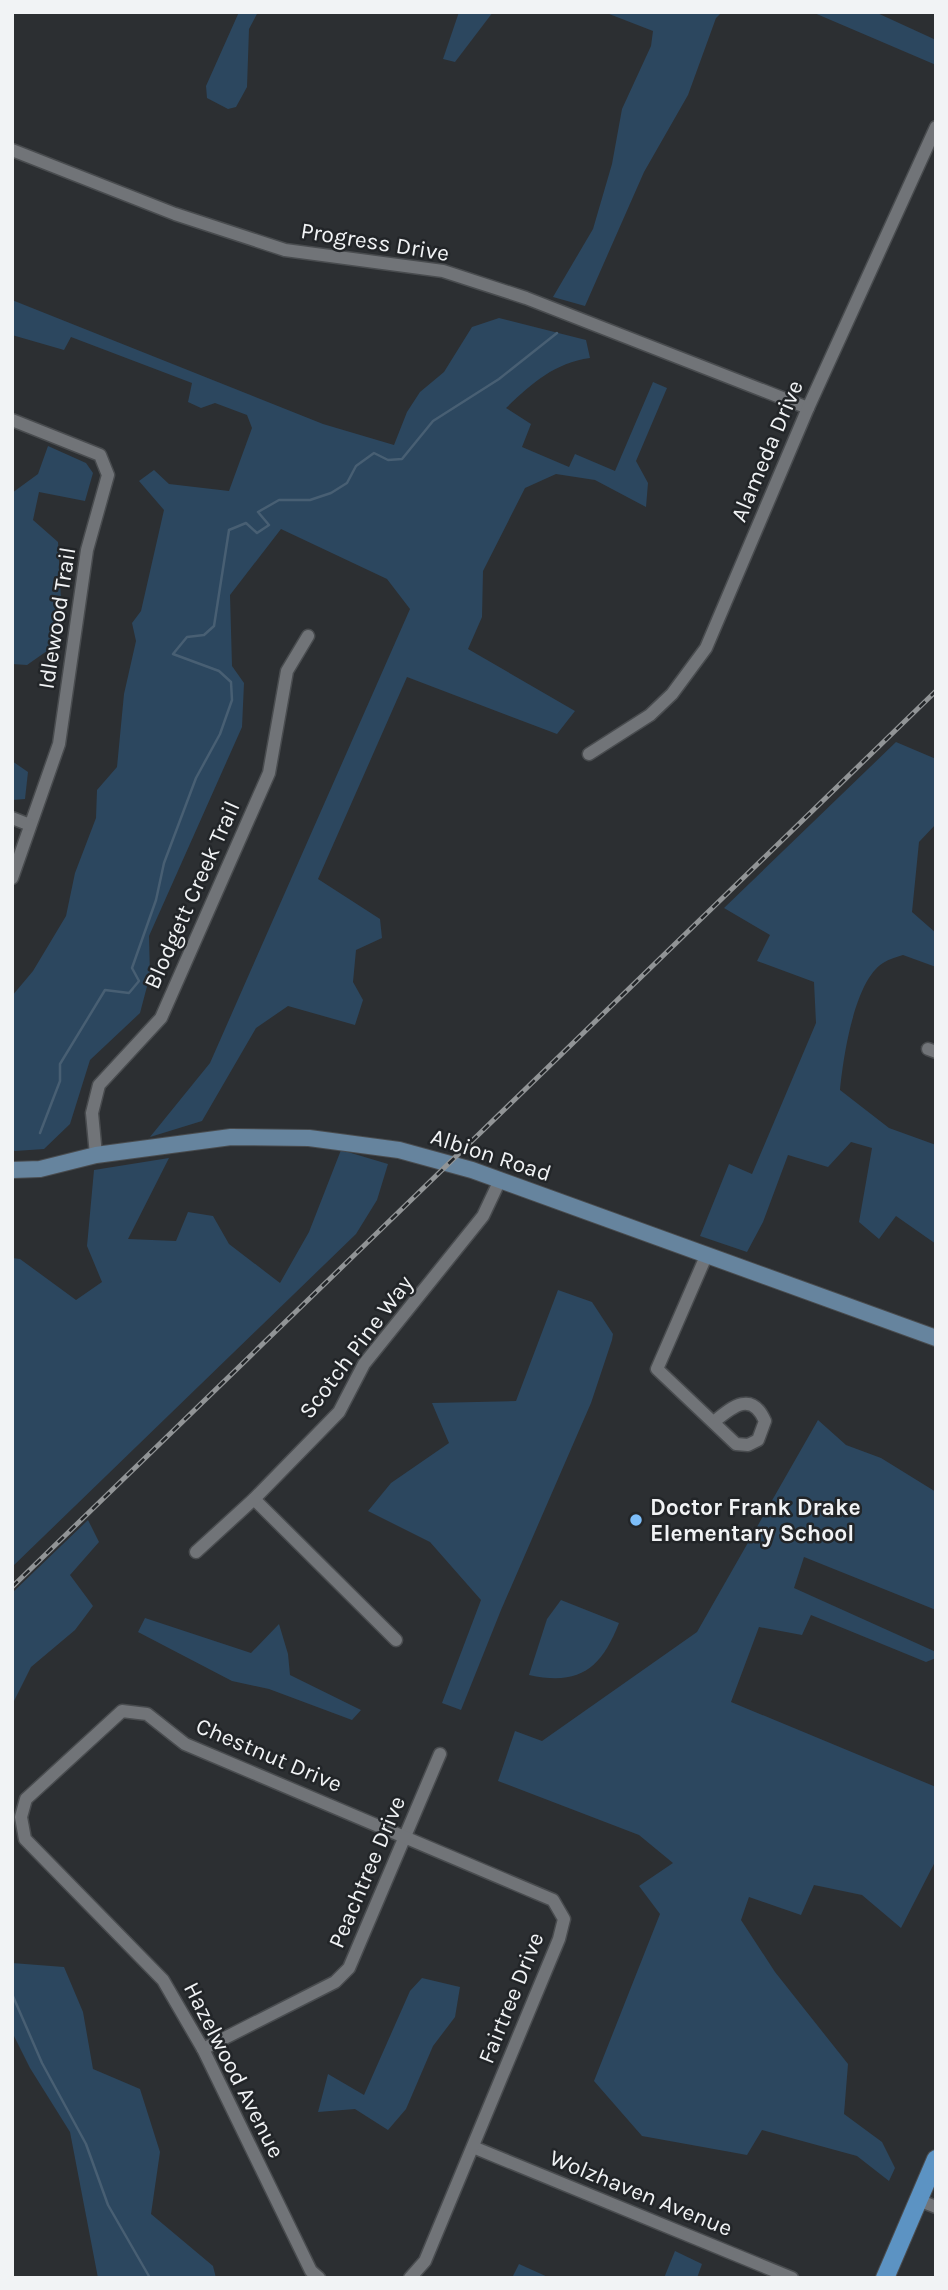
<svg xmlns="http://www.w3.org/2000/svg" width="948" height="2290" font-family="Karla,sans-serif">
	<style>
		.green { fill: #2c475f }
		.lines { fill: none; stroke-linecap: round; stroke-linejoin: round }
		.stream { stroke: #485f73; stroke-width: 2.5 }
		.street-casing { stroke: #494c4f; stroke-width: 15 }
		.secondary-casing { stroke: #494c4f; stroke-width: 18 }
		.primary-casing { stroke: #494c4f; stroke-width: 20 }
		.street { stroke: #717478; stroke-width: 12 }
		.secondary { stroke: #66849e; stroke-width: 16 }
		.primary { stroke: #5c93c3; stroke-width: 18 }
		.rail-casing { stroke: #919496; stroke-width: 5 }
		.rail { stroke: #222528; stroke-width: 2.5; stroke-dasharray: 8; stroke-linecap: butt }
		.poi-dot { fill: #7dbef9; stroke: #222528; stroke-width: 2.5 }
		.labels { text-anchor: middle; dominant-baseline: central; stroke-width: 5; stroke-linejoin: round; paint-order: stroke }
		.street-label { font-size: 23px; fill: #f1f3f5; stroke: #222528 }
		.poi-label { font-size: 23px; font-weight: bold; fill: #f1f3f5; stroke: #222528; text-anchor: start }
	</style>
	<rect width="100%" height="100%" fill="#2c2f32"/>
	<g class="green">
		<path d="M239,12H258L249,29L247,87L236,107L228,109L207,98L206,86Z"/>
		<path d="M459,12H493L455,62L443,59Z"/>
		<path d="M604,12H722L716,18L688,95L644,172L585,306L553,297L593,229L612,164L622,109L651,46L653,31Z"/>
		<path d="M812,12H875L936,40V65Z"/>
		<path d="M12,300L323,424L394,445L407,412L420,392L444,372L472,327L499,318L586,340L590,358C554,363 531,384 506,408L531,424L522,447L569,467L575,454L615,471L653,382L667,388L636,461L648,483L646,507L595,480L556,474L525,488L483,571L482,617L468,649L575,711L557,734L407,677L318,879L380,919L382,938L356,950L353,982L363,1000L355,1025L288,1006L256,1028L202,1121L150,1137L210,1063L410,609L387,579L281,529L230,595L232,666L244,683L242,727L149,936L150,975L140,1013L90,1060L70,1124L44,1149L15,1151L12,1150V996L33,971L66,916L75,873L96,818L97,790L117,767L124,694L136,641L132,623L141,611L164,510L139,481L154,470L169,484L229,491L252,428L247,415L215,403L201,408L188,402L192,383L71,337L64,350L12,335Z"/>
		<path d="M48,446L86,463L93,473L85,501L39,492L33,520L58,542L61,600L54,646L27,665L12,664V493L38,474Z"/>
		<path d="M896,742L936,759V824L919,842L912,912L936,933V967L903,955C897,957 889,959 883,963C854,981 843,1059 840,1090L889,1128L936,1145V1244L896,1216L879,1239L859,1222L872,1148L851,1142L828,1167L788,1155L763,1222L747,1252L700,1236L729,1164L752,1174L816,1023L814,982L757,961L770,935L724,908Z"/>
		<path d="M12,761L28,772L25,799L12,800Z"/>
		<path d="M341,1150L388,1164L377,1200L356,1234L12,1567V1258L20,1259L76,1300L102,1282L87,1246L94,1170L169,1158L128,1239L176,1241L188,1212L213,1216L229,1244L280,1283L309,1232Z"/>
		<path d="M558,1290L592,1302L613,1334L612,1340L591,1403L501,1610L461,1710L442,1703L481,1600L430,1542L368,1511L391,1483L449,1443L432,1403L516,1401Z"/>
		<path d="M818,1420L846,1445L881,1458L936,1492V1610L804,1557L794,1588L936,1652V1658L926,1662L811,1615L802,1635L759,1627L731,1702L936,1787V1860L901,1928L862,1895L814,1885L801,1915L749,1897L741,1920L775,1972L848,2064L844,2114L882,2142L895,2168L889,2181L857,2156L762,2130L747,2155L642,2136L594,2081L660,1914L639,1886L673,1863L639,1835L498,1781L515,1731L542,1741L697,1632Z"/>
		<path d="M88,1520L99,1542L70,1575L93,1606L75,1630L31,1667L12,1705V1593Z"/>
		<path d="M561,1600L619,1623C601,1669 579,1686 529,1675L547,1619Z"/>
		<path d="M145,1618L251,1653L279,1624L288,1654L290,1675L361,1710L352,1720L269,1689L232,1681L138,1632Z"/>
		<path d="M12,1963L64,1967L83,2012L93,2069L140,2089L160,2152L151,2214L213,2266L216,2278H98L70,2132L30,2068L12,2032Z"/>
		<path d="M422,1978L460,1987L455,2017L433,2046L406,2109L388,2130L355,2109L318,2112L328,2074L364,2095L410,1991Z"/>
		<path d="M675,2251L702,2264L697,2278H664Z"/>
		<path d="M519,2264L550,2278H512Z"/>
	</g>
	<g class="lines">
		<g class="stream">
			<path d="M40,1133L60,1081V1064L105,990L129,993L139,981L132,968L156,900L164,863L196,778L220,734L232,700L231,682L219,671L173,654L187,637L204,635L214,626L229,530L246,523L257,533L269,525L258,512L279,500H310L331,493L347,483L356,466L374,453L388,460L402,459L433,421L499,379L557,333"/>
			<path d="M12,1994L42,2063L86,2144L108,2205L150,2278"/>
		</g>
		<defs>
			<g id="street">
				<path d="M12,150L175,214L285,250L443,271L526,298L808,408"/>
				<path d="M12,420L100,455L108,475L87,550L59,744L12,878"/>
				<path d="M589,754L650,715L672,694L706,648L808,408L936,127"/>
				<path d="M12,818L30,825"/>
				<path d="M928,1049L936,1052"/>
				<path d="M96,1155L92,1113L99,1085L161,1018L269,773L287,671L308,636"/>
				<path d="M707,1254L657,1369L736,1444L748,1445L758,1440L765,1421C752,1391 733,1406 715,1421"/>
				<path d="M254,1499L396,1640"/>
				<path d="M196,1552L254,1499L339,1412L364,1364L483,1216L500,1180"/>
				<path d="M203,2049L335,1982L349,1968L440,1754"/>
				<path d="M473,2147L792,2278"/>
				<path d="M918,2200L936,2207"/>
				<path d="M319,2278L311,2271L203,2049L163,1980L25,1839L21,1817L26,1799L122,1711L147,1714L185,1744L553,1900L564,1919L559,1939L425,2261L410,2278"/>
			</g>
			<path id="secondary" d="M12,1170L40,1169L96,1155L231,1137L309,1138L399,1150L472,1170L936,1338"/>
			<path id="primary" d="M885,2278L936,2159"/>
		</defs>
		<use href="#street" class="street-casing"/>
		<use href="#secondary" class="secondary-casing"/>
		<use href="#primary" class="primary-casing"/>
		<use href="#street" class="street"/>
		<use href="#secondary" class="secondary"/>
		<use href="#primary" class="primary"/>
		<defs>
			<path id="rail" d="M12,1587L936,691"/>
		</defs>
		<use href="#rail" class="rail-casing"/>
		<use href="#rail" class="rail"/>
	</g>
	<circle class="poi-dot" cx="636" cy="1520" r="7"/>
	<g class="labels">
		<g class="street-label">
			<text transform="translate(375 242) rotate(9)">Progress Drive</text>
			<text transform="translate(767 451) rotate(-67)">Alameda Drive</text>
			<text transform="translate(57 618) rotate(-81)">Idlewood Trail</text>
			<text transform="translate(192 895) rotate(-66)">Blodgett Creek Trail</text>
			<text transform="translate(491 1155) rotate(18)">Albion Road</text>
			<text transform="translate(356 1347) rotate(-53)">Scotch Pine Way</text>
			<text transform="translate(269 1755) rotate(23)">Chestnut Drive</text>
			<text transform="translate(367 1872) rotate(-67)">Peachtree Drive</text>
			<text transform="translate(511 1998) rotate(-68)">Fairtree Drive</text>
			<text transform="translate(234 2070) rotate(63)">Hazelwood Avenue</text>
			<text transform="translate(641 2193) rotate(22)">Wolzhaven Avenue</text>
		</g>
		<g class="poi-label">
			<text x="650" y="1507">Doctor Frank Drake<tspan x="650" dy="26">Elementary School</tspan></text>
		</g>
	</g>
	<rect width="948" height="2290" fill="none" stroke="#f1f3f5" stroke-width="28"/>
</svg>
